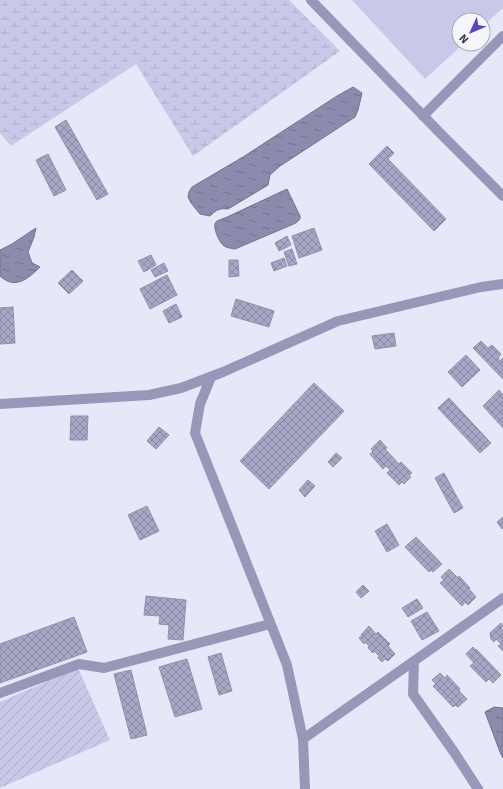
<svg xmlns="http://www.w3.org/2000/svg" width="503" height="789" font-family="Signika,sans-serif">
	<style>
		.grass { fill: #c9c8e8 }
		.wetland { fill: url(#wetland-marsh) }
		.garden { fill: url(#garden-furrows) }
		.water { fill: url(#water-ripples); stroke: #73728e }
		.building { fill: url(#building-cross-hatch); stroke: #918fad }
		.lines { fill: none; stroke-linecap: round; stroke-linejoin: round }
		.minor { stroke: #9997b9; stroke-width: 10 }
	</style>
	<defs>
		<pattern id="wetland-marsh" width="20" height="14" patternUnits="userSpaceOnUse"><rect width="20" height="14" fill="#c9c8e8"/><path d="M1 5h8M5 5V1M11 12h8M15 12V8" fill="none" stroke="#adacc8"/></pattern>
		<pattern id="garden-furrows" width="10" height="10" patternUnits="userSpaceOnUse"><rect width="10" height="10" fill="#c9c8e8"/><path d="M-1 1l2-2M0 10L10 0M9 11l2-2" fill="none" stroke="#adacc8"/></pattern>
		<pattern id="water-ripples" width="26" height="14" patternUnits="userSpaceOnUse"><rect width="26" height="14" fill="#8c8bad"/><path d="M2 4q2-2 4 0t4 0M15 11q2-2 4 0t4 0" fill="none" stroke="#73728e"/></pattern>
		<pattern id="building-cross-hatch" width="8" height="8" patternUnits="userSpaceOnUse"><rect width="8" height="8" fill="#a8a6c5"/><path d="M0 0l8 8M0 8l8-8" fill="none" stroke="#8a88a2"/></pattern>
	</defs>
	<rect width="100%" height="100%" fill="#e7e7fa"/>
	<path class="grass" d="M352,0H503V8L483,26V20H459V44H463L425,79Z"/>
	<path class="wetland" d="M0,0H289L340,51L193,156L136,64L11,146L0,133Z"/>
	<path class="garden" d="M78,668L110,740L0,788V702Z"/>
	<g class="water">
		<path d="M353,87L362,93L358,110L355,117L280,166L270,175L268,185L228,209C219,208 216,210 210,216L200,214L191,203L188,197L189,192L192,187L243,157L337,96Z"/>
		<path d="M287,189L300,216V219L296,223L235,249C230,248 226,248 223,245C219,242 212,226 216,222C218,220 222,219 225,218Z"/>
		<path d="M36,228L34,237L28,252L32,263L40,267C28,279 15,290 0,276V250L12,244Z"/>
		<path d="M494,707L503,708V758L500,752L485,712Z"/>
	</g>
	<g class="building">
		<path d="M66,120L108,194L97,200L55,127Z"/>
		<path d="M387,146L394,153L388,159L446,219L434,231L369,164Z"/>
		<path d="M48,154L66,190L54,196L36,160Z"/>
		<path d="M314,228L322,250L299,258L292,236Z"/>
		<path d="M287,236L291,245L279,251L275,243Z"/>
		<path d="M292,249L297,264L289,266L284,252Z"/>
		<path d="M151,255L156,265L144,272L138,261Z"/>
		<path d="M284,258L287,266L274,271L271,263Z"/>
		<path d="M229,260H238L239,276L229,277Z"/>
		<path d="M164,263L168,271L155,277L151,270Z"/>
		<path d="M72,270L83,281L69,294L58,283Z"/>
		<path d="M167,275L177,295L150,309L140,289Z"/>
		<path d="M236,299L274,311L269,327L231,316Z"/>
		<path d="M176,304L182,317L169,323L163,311Z"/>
		<path d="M13,307L15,343L0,344V308Z"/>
		<path d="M394,333L396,346L375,349L372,336Z"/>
		<path d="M481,341L488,348L492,345L501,354L498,358L500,361L503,358V379L473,348Z"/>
		<path d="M466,355L480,370L462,387L448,372Z"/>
		<path d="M314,383L344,411L269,489L240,461Z"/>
		<path d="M499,390L503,395V428L483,406Z"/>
		<path d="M449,398L491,443L480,453L438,408Z"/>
		<path d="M71,416H88L87,440H70Z"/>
		<path d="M159,427L169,435L156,449L147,441Z"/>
		<path d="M380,440L387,448L385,449L399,464L401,462L412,473L409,475L411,477L404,484L402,482L399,485L387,473L390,470L386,466L383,469L370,454L373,451L371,449Z"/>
		<path d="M336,453L342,458L333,467L328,462Z"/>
		<path d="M444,473L463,508L454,513L435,478Z"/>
		<path d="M308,480L315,486L305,497L299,490Z"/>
		<path d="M147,506L159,531L140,540L128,515Z"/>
		<path d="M503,517V528L502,529L497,522Z"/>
		<path d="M387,524L399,545L387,552L375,531Z"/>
		<path d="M416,537L442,564L433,572L431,570L429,572L405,547Z"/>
		<path d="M449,569L458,578L459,576L470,588L469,589L476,597L468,605L465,602L462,606L440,583L444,580L441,577Z"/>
		<path d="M363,585L369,591L361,598L356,592Z"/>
		<path d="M146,596L186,600L183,640L168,639L169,625L159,624L160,616L144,615Z"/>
		<path d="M417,599L423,608L408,617L402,608Z"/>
		<path d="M427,612L439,631L422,640L411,621Z"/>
		<path d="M74,617L87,652L0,683V644Z"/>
		<path d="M501,623L503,626L501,628L503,631V651L498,646L501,644L496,639L494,642L491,639L490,633Z"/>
		<path d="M369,626L376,634L378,632L390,644L388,646L395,654L388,661L385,659L382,662L378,658L379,656L374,651L373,653L368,648L369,646L365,642L364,644L359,638L362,636L361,635Z"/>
		<path d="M473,647L475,650L476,649L501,675L493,683L489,679L486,682L470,666L474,663L466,654Z"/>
		<path d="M221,653L232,691L219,695L208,657Z"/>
		<path d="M187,659L202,709L175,717L159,667Z"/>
		<path d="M131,670L147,735L131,739L114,674Z"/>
		<path d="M440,673L445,678L447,675L460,689L459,691L467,699L458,707L455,705L453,707L433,686L436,684L432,680Z"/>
	</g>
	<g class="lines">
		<g class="minor">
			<path d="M311,0L440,133L503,196"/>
			<path d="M423,116L503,36"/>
			<path d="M211,377L200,404L195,433L287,665L303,739L305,789"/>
			<path d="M0,404L149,395L181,388L223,372L338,321L481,287L503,284"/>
			<path d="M414,661L503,598"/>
			<path d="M0,693L79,664L104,668L270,624"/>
			<path d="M303,739L414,661L413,694L454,752L478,789"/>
		</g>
	</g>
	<g transform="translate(471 32) rotate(226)"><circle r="19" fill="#f5f5fc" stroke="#a9a9b2"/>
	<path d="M0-3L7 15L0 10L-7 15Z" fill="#5d44bd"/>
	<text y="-6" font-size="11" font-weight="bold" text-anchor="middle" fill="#383744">N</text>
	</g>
</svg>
